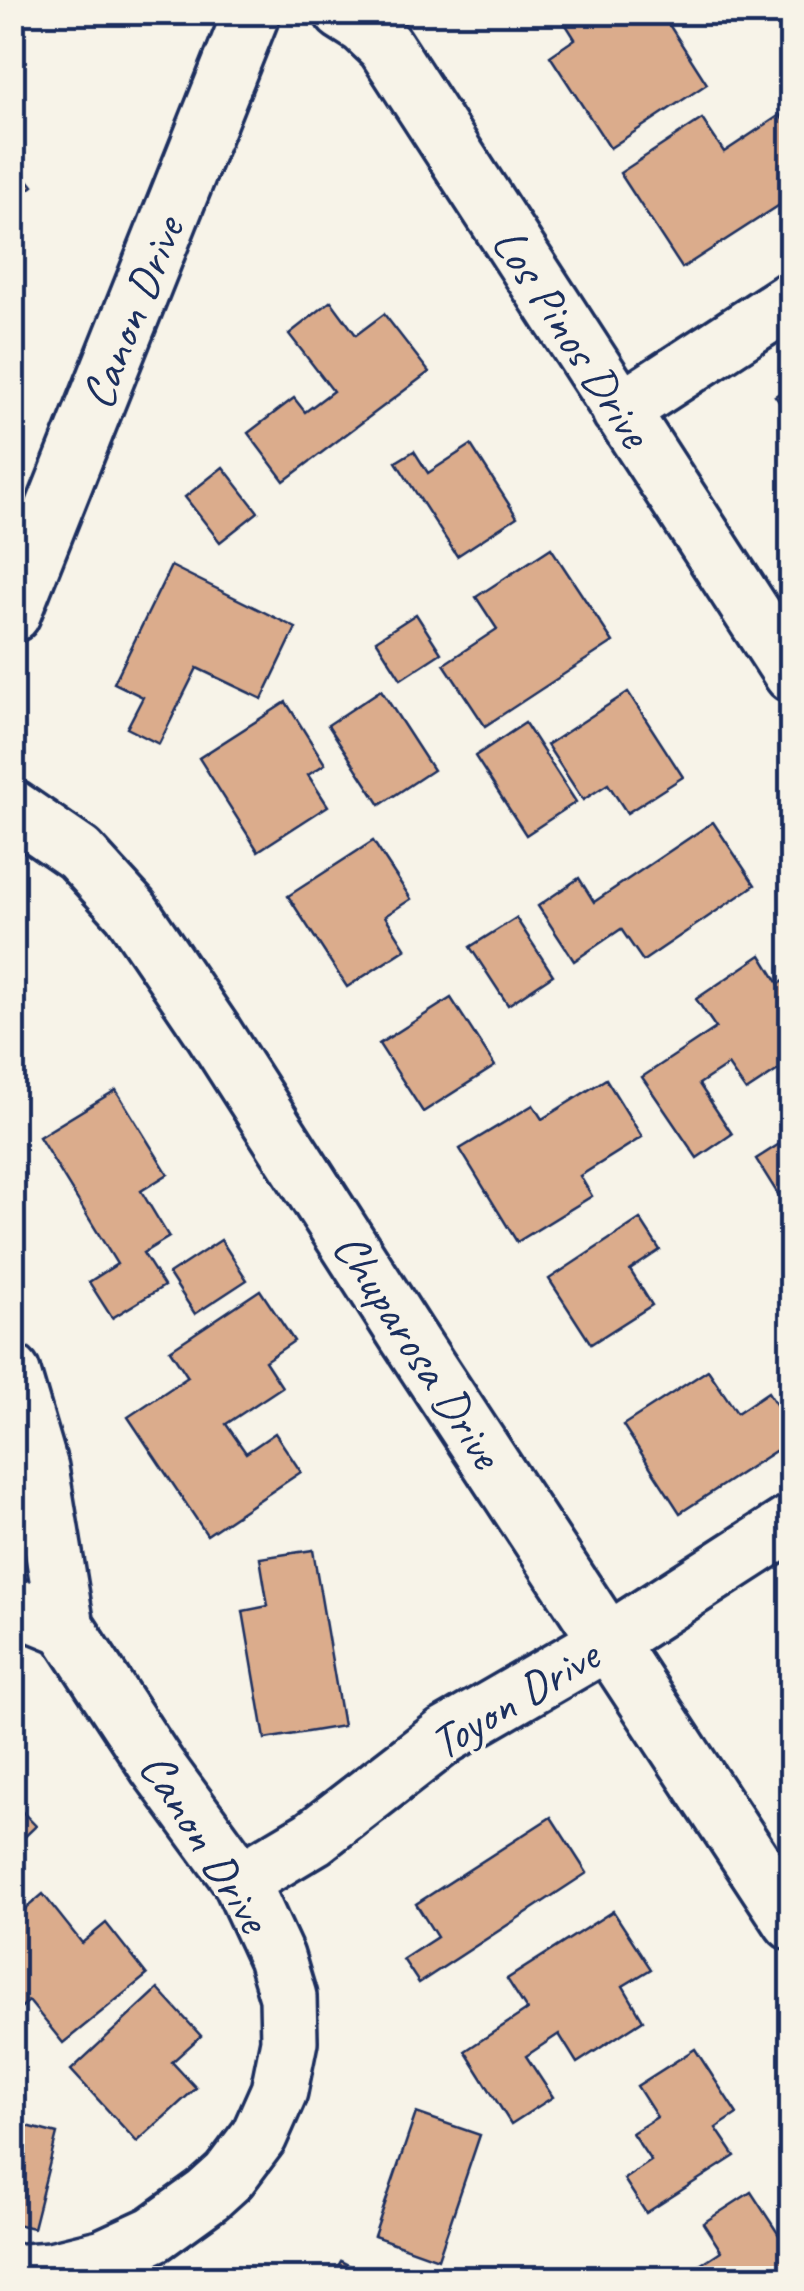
<svg xmlns="http://www.w3.org/2000/svg" width="804" height="2291" font-family="Caveat,sans-serif">
	<style>
		.building { fill: #dbac8c; stroke: #1b2f5e; stroke-width: 2.5 }
		.lines { fill: none; stroke-linecap: round; stroke-linejoin: round }
		.minor-casing { stroke: #1b2f5e; stroke-width: 62 }
		.minor { stroke: #f7f3e8; stroke-width: 55 }
		.labels { text-anchor: middle; dominant-baseline: central; stroke-width: 8; stroke-linejoin: round; paint-order: stroke }
		.street-label { font-size: 48px; fill: #1b2f5e; stroke: #f7f3e8 }
	</style>
	<rect width="100%" height="100%" fill="#f7f3e8"/>
	<filter id="ink" filterUnits="userSpaceOnUse"><feTurbulence type="fractalNoise" baseFrequency=".01" numOctaves="2"/><feDisplacementMap in="SourceGraphic" scale="20" xChannelSelector="R" yChannelSelector="G"/><feConvolveMatrix kernelMatrix="1 2 1 2 8 2 1 2 1" color-interpolation-filters="sRGB"/></filter>
	<g filter="url(#ink)">
		<g class="building">
			<path d="M558,12H661L707,84L610,148L550,56L575,39Z"/>
			<path d="M780,115L792,133V197L682,268L620,173L702,119L724,152Z"/>
			<path d="M12,160L33,186L12,202Z"/>
			<path d="M331,301L356,335L384,314L429,372L284,481L248,433L294,398L305,412L333,391L289,334Z"/>
			<path d="M792,386V420L775,396Z"/>
			<path d="M471,445L517,517L457,556L396,462L414,451L428,473Z"/>
			<path d="M223,467L258,512L220,542L185,497Z"/>
			<path d="M551,548L613,642L485,726L444,664L497,629L476,597Z"/>
			<path d="M171,566L296,628L262,699L197,668L159,744L127,728L143,697L114,683Z"/>
			<path d="M416,614L441,653L401,679L376,640Z"/>
			<path d="M381,690L433,770L380,805L328,725Z"/>
			<path d="M628,692L683,777L627,813L608,784L583,800L547,745Z"/>
			<path d="M286,702L325,764L308,775L328,806L258,851L199,758Z"/>
			<path d="M525,723L576,802L526,835L475,756Z"/>
			<path d="M713,822L755,885L643,961L621,929L574,961L538,906L579,878L594,902Z"/>
			<path d="M373,841L411,899L385,916L406,949L347,987L288,896Z"/>
			<path d="M516,918L553,975L508,1005L470,947Z"/>
			<path d="M761,955L779,984L792,976V1061L746,1091L728,1065L699,1084L732,1134L697,1158L642,1077L716,1028L696,999Z"/>
			<path d="M451,998L495,1066L423,1112L379,1044Z"/>
			<path d="M606,1079L642,1137L580,1176L592,1196L517,1242L460,1149L533,1105L542,1119Z"/>
			<path d="M116,1090L168,1174L141,1191L169,1237L143,1253L164,1286L112,1318L89,1282L117,1264L39,1137Z"/>
			<path d="M792,1136V1208L788,1210L756,1159Z"/>
			<path d="M640,1219L660,1250L630,1270L652,1305L591,1344L549,1279Z"/>
			<path d="M221,1240L247,1280L195,1314L169,1274Z"/>
			<path d="M260,1290L294,1341L265,1361L282,1387L226,1424L246,1453L275,1433L301,1472L207,1535L128,1417L188,1377L170,1350Z"/>
			<path d="M708,1370L737,1413L768,1392L792,1429V1440L680,1513L623,1425Z"/>
			<path d="M313,1550L343,1726L265,1739L243,1611L268,1606L260,1558Z"/>
			<path d="M12,1801L36,1826L12,1849Z"/>
			<path d="M551,1817L587,1873L419,1983L403,1959L437,1937L416,1904Z"/>
			<path d="M43,1894L82,1943L106,1923L147,1975L63,2043L29,2001L12,2015V1920Z"/>
			<path d="M613,1911L651,1969L623,1986L643,2020L577,2063L559,2034L526,2056L553,2097L511,2124L465,2051L527,2010L507,1979Z"/>
			<path d="M158,1989L201,2036L172,2062L196,2088L137,2142L71,2070Z"/>
			<path d="M695,2049L737,2114L716,2128L735,2156L646,2213L624,2179L651,2161L632,2133L657,2117L637,2086Z"/>
			<path d="M416,2113L480,2135L438,2259L374,2236Z"/>
			<path d="M12,2122L57,2134L33,2228L12,2223Z"/>
			<path d="M751,2192L783,2241L792,2236V2278H693L689,2272L721,2251L703,2223Z"/>
			<path d="M341,2261L373,2278H331Z"/>
		</g>
		<g class="lines">
			<defs>
				<g id="minor">
					<path d="M342,12L364,26L385,46L792,674"/>
					<path d="M620,411L792,299"/>
					<path d="M12,614L252,12"/>
					<path d="M12,808L79,854L131,911L213,1032L406,1334L792,1922"/>
					<path d="M12,1373L40,1468L66,1627L157,1766L241,1881L276,1957L288,1997L289,2041L279,2091L259,2136L229,2176L208,2195L154,2234L104,2257L51,2270L12,2273"/>
					<path d="M12,1605L66,1627"/>
					<path d="M241,1881L313,1838L445,1736L609,1641L792,1523"/>
				</g>
			</defs>
			<use href="#minor" class="minor-casing"/>
			<use href="#minor" class="minor"/>
		</g>
	</g>
	<g class="labels">
		<g class="street-label">
			<text transform="translate(132 313) rotate(-68)">Canon Drive</text>
			<text transform="translate(572 337) rotate(57)">Los Pinos Drive</text>
			<text transform="translate(418 1350) rotate(57)">Chuparosa Drive</text>
			<text transform="translate(514 1699) rotate(-31)">Toyon Drive</text>
			<text transform="translate(205 1842) rotate(58)">Canon Drive</text>
		</g>
	</g>
	<rect width="804" height="2291" fill="none" stroke="#f7f3e8" stroke-width="50"/>
	<rect x="25" y="25" width="754" height="2241" fill="none" stroke="#1b2f5e" stroke-width="4" filter="url(#ink)"/>
</svg>
